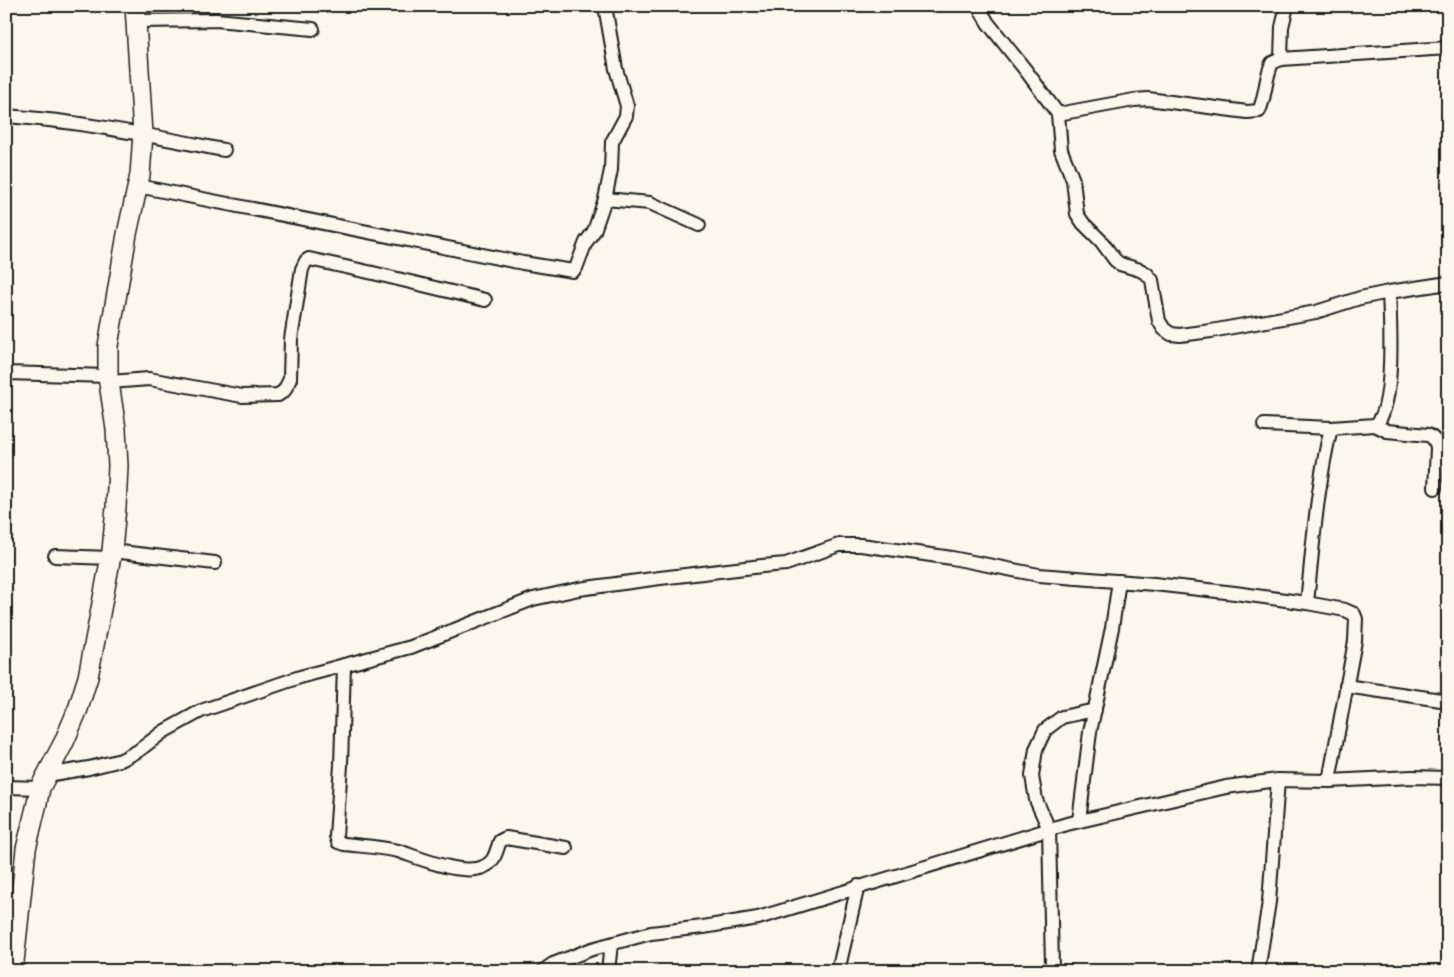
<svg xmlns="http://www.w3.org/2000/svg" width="1454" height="977" font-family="Mynerve,sans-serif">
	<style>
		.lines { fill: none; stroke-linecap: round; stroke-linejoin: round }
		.street-casing { stroke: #1c1c1c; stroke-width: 16 }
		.secondary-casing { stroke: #1c1c1c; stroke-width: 22 }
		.street { stroke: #fbf7ec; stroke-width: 12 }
		.secondary { stroke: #fbf7ec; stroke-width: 19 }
	</style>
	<rect width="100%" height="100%" fill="#fbf7ec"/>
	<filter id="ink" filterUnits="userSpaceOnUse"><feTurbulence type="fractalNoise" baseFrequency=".02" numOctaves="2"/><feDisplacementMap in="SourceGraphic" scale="10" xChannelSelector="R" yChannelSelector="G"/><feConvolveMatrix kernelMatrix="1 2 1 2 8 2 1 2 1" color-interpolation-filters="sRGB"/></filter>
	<g filter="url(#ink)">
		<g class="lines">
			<defs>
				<g id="street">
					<path d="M978,6L988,23L1027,72L1058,114L1061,150L1073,180L1077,214L1083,223L1101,241L1115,260L1120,264L1140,270L1147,274L1152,280L1159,321L1164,329L1171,334L1180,335L1211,331L1316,312L1360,298L1389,292L1448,283"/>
					<path d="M137,21L216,20L313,29"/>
					<path d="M1281,59L1282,27L1287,6"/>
					<path d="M1058,114L1134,100L1148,99L1247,112L1259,111C1266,96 1265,78 1272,63L1281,59L1448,48"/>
					<path d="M6,116C80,121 152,136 224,150"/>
					<path d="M138,186L523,263L573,271L576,268L586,242L594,231L605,199L611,170L612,142L626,116L627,106L616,69L605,6"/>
					<path d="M605,199L650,203L699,225"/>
					<path d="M6,373L108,376"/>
					<path d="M110,382L149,379L242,396L278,395L284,391L290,379L291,339L302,269L306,261L309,259L373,273L485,300"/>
					<path d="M1264,425L1331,428"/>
					<path d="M1375,425L1387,431L1428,435C1434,438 1436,441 1437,448L1435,488"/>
					<path d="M112,551L215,563"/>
					<path d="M55,556L110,558"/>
					<path d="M1307,603C1313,545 1317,485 1331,428L1375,425C1396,409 1390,319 1389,292"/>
					<path d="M344,665L341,765L336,836L338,842L344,844C362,846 381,847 398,851C418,857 477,884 493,859C496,854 498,846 500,841L506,838L566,848"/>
					<path d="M1346,686L1448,701"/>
					<path d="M47,775L89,768L121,760L138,751L163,732L201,711L300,677L411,647L533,599L579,589L660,578L762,566L786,564L839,545H861L952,558L1039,575L1154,584L1235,593L1307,603L1345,610L1354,614L1356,619L1355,641L1329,781"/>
					<path d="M6,787L40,788"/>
					<path d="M1079,821L1090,732L1112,628L1119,581"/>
					<path d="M543,971L553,964L592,949L651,933L703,927L758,918L1067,824L1226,787L1278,780L1329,781L1412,777L1448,778"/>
					<path d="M608,971L611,944"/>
					<path d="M838,971L858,886"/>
					<path d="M1054,971L1052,967L1049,829L1036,800L1032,776L1036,749L1045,730L1062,717L1095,710"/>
					<path d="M1258,971L1269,902L1278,780"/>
				</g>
				<path id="secondary" d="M13,971L26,849L37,803L40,788L64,742L78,709L88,677L112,551L116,507L118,466L116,429L108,376V346L127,234L140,175L143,134L135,6"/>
			</defs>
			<use href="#street" class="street-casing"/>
			<use href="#secondary" class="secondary-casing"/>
			<use href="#street" class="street"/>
			<use href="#secondary" class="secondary"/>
		</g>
	</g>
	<rect width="1454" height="977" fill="none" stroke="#fbf7ec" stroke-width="25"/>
	<rect x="12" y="12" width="1429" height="952" fill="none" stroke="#1c1c1c" stroke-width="2" filter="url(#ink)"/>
</svg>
